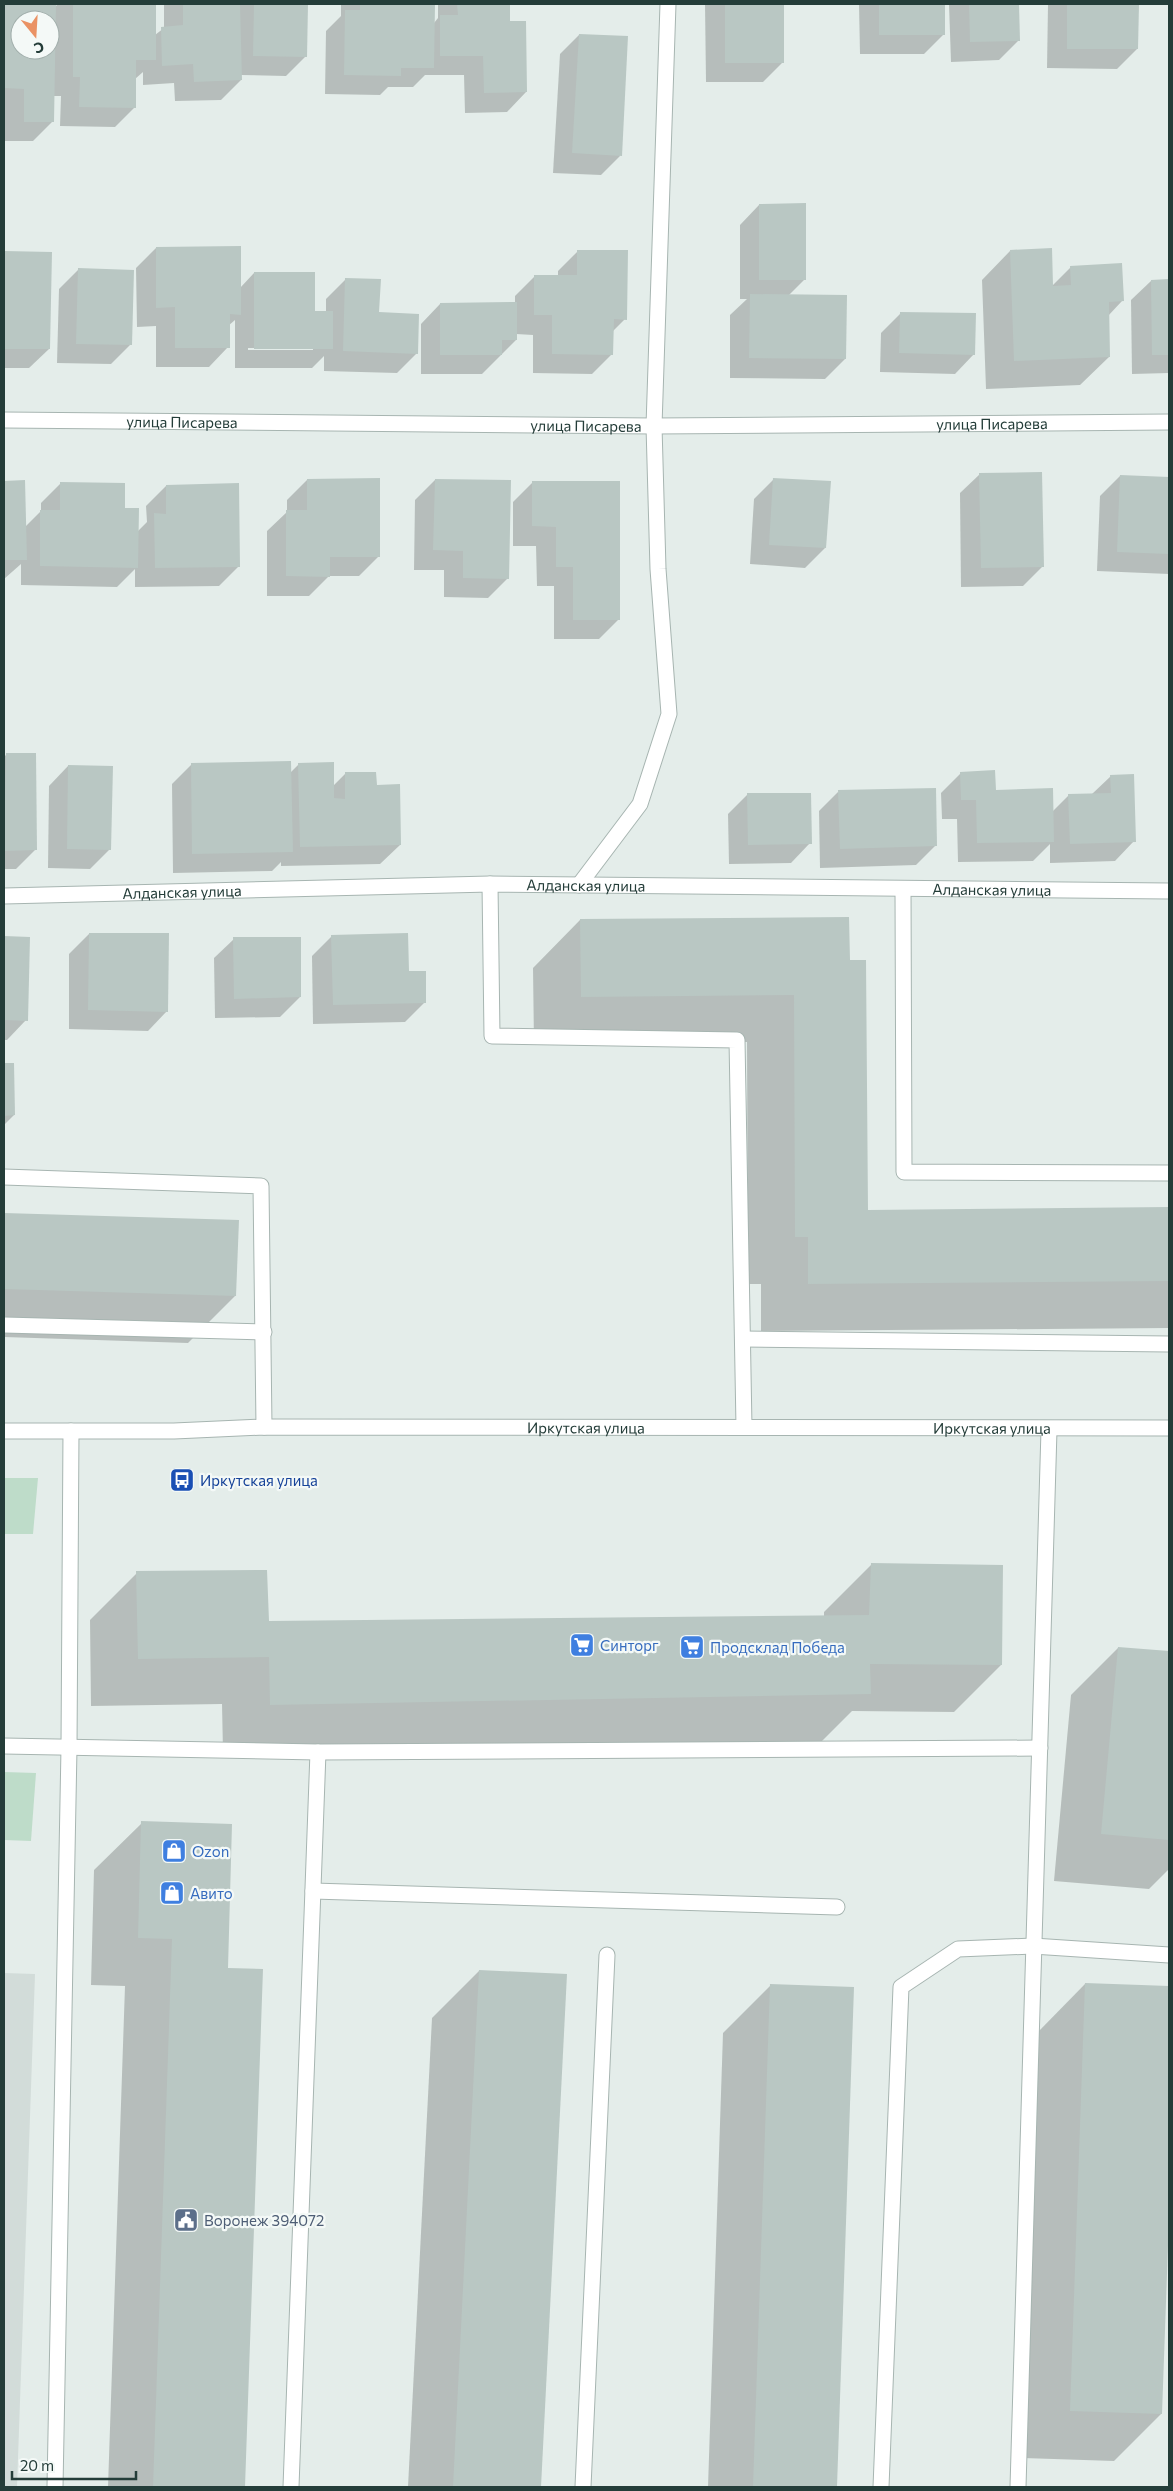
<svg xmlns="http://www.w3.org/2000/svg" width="1173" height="2491" font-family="Commissioner,sans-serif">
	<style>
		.built { fill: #d2dcd9 }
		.green { fill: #bedcc9 }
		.shadow { fill: #0003; fill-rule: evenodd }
		.building { fill: #b9c7c3; fill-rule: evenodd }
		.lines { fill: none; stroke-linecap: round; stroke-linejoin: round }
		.lane-casing { stroke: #a7b5b1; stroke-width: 17 }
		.street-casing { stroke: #a7b5b1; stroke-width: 17 }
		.lane { stroke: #fff; stroke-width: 15 }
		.street { stroke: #fff; stroke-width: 15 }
		.labels { text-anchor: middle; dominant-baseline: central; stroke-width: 4.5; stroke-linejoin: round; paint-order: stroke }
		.street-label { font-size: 15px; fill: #243d39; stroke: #f4f9f7 }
		.transit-label { font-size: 15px; fill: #164399; stroke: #f4f9f7; text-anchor: start }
		.shop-label { font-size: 15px; fill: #366cbe; stroke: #f4f9f7; text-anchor: start }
		.service-label { font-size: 15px; fill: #4e5e75; stroke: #f4f9f7; text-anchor: start }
	</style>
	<rect width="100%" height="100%" fill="#e4edea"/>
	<path class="built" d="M4,1973L35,1974L17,2487H4Z"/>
	<g class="green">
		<path d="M4,1478H38L33,1534H4Z"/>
		<path d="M4,1772L36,1773L31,1841L4,1840Z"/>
	</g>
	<g class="shadow">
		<path d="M4,4H54V8L58,4H155V35L164,28V4H307L306,56L286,76L241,75V80L221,100L175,101L174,83L143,85V72L135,79V107L115,127L60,126L61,96H53V121L33,141H4ZM20,20H50V50H20Z"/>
		<path d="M341,4H416L434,23L438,18V4H509V22L526,92L507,112L465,113L464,75H425L413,87H388L380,95L325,94L326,31L341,16Z"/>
		<path d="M705,4H782L783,62L763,82H706Z"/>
		<path d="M859,4H943L944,34L924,54H860Z"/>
		<path d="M949,4H1018L1019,40L999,60L951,62Z"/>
		<path d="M1048,4H1137V49L1117,69L1047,68Z"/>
		<path d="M579,35L620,156L601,175L553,173L560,54Z"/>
		<path d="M759,205L805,279L788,296L845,359L825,379L730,378V315L747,299H740V225Z"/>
		<path d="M156,248L240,288L254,273L314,312H326V299L346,279L417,353L397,373L324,371V356L312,368H235V320L228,326V347L209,367H156V326L137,327L136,268ZM248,348H313V350H248Z"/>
		<path d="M578,251L625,319L612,332V354L592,374L533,373V335L516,334V340L482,374H421V324L440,304H515V296L535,276H558V271Z"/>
		<path d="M1010,251L1052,286L1071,267L1122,301L1108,316L1109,357L1080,385L986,389L982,280Z"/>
		<path d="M4,252L51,253L49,349L29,368H4Z"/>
		<path d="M79,269L130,345L111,364L57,363L59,289Z"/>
		<path d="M1151,281H1169V373L1132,374L1131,300Z"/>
		<path d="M900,314L974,354L955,374L880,372L881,333Z"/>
		<path d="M980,474L1042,567L1023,586L961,587L960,493Z"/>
		<path d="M1120,476L1169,478V574L1097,571L1100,496Z"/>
		<path d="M774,479L825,548L805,568L750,564L754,499Z"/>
		<path d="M307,480L379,556L359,576H329L309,596H267V531L287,512V500Z"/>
		<path d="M435,480L508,578L488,598L444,597V570H414L415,500Z"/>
		<path d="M24,481L25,527L41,511V503L61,483L124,509L138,531L147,522L146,506L166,486L239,566L219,586L135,587V569L117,587L21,585V564L4,579V482Z"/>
		<path d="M533,482L619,619L599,639H554V586H537L536,546H513V502Z"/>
		<path d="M6,755L36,849L16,869H4V757Z"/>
		<path d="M192,764L290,773L299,764L333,786L345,774L376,786L400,845L380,864L281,866V862L272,871L173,873L172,784Z"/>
		<path d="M68,766L110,849L90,869L48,868L49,786Z"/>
		<path d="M961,773L995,791L1052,812L1069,795L1092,794L1111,776L1134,841L1115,861L1050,863V844L1033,861L958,862L957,819H942L941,793Z"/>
		<path d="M838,792L936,845L916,865L820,868L819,811Z"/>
		<path d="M748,794L810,843L791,863L729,864L728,814Z"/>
		<path d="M580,920L848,961L867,1211L1169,1209V1328L761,1331V1284H748L747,1042L534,1044L533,968Z"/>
		<path d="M89,934L167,1011L148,1031L69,1029V954Z"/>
		<path d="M332,936L408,972L425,1002L405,1022L313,1024L312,956Z"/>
		<path d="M4,938H29L26,1020L7,1040H4Z"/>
		<path d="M234,939L300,997L280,1017L215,1018L214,958Z"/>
		<path d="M4,1064H12L14,1115L4,1125Z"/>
		<path d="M4,1214L238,1221L235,1296L188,1343L4,1337Z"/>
		<path d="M872,1564L1001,1665L954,1712L852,1711L822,1741L223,1752L222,1704L91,1706L90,1620L137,1573L268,1623L824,1617V1612Z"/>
		<path d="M1118,1648L1169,1652V1869L1149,1889L1054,1881L1071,1695Z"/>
		<path d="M142,1823L226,1969L261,1971L244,2487H108L125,1986L91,1985L94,1870Z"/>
		<path d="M479,1971L565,1975L539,2487H408L432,2018Z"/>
		<path d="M1085,1984L1169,1987V2181L1161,2414L1114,2461L1023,2458L1038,2032Z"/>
		<path d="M771,1985L853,1988L836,2487H708L723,2033Z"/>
	</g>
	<g class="building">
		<path d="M4,4H56L54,122H24V89L4,88ZM20,20H50V50H20Z"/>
		<path d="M73,4H156V60H136V108L79,107L80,77H73Z"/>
		<path d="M183,4H240L242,80L194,82L193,64L162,66L161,27L183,25Z"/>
		<path d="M254,4H308L307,57L253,56Z"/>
		<path d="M360,4H435L434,68H401V76L344,75L345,10H360Z"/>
		<path d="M457,4H510V21H526L527,92L484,93L483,56H440V15H458Z"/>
		<rect x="725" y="4" width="59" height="59"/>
		<rect x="879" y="4" width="66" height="31"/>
		<path d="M969,4H1019L1020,41L970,42Z"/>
		<path d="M1067,4H1139L1138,49H1067Z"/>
		<path d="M579,34L628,36L622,156L572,153Z"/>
		<path d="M806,203V280H759V204Z"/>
		<path d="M241,246V315L230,314V348H175V307L156,308V247Z"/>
		<path d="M1052,248L1053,286L1071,285L1070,266L1122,263L1124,301L1109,302L1110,357L1014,361L1010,250Z"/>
		<path d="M577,250H628L627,320L614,319L613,355L552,354V315H534V275H577Z"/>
		<path d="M4,251L52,252L50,349H4Z"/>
		<path d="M78,268L134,270L132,345L76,344Z"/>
		<path d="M254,272H315V311H333V349H254Z"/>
		<path d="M345,278L381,279L379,312L419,314L418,354L343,351Z"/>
		<path d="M1169,279V355H1152L1151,280Z"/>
		<path d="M750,294L847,295L846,359L749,358Z"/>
		<path d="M517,302V340H502V355H440V303Z"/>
		<path d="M900,312L976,313L975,355L899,353Z"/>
		<path d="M1042,472L1044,567L981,568L979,473Z"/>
		<path d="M1120,475L1169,477V554L1117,552Z"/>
		<path d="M380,478V557H330V577L286,576V510H307V479Z"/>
		<path d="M773,478L831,481L826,548L769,545Z"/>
		<path d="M435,479L511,480L509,579L463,578V551L433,550Z"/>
		<path d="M25,480L27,560H4V481Z"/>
		<path d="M532,481H620V620H573V567H556V527L532,526Z"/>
		<path d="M60,482L125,483V508H139L138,568L40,566V510H60Z"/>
		<path d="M239,483L240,567L155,568L154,513L166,514V485Z"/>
		<path d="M6,753H36L37,850L4,851Z"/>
		<path d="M291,761L293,852L192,854L191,763Z"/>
		<path d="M334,762V798L345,799V772H376L377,785L400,784L401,845L300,847L298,763Z"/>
		<path d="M68,765L113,766L111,850L67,849Z"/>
		<path d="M995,770L996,790L1053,788L1054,842L977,843L976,800H961L960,772Z"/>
		<path d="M1134,774L1136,842L1070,844L1068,794L1111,793L1110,775Z"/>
		<path d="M936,788L937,846L840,849L838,790Z"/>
		<path d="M747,793H811L812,844L748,845Z"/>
		<path d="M849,917L850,960H866L868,1210L1169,1207V1281L808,1284V1237H795L794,995L581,997L580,919Z"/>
		<path d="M89,933H169L168,1012L88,1010Z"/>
		<path d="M408,933L409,971H426V1003L333,1005L331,935Z"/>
		<path d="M4,936L30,937L28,1021L4,1020Z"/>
		<path d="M233,937H301V997L234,999Z"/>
		<path d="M4,1063H14L15,1115L4,1116Z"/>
		<path d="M4,1213L239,1220L236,1296L4,1289Z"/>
		<path d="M871,1563L1003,1565L1002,1665L870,1664L871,1694L270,1705L269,1657L138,1659L136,1571L267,1570L269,1621L869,1615Z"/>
		<path d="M1118,1647L1169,1651V1840L1101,1834Z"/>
		<path d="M141,1821L232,1824L228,1968L263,1969L245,2487H153L172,1939L138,1938Z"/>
		<path d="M479,1970L567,1974L541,2487H453Z"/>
		<path d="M1085,1983L1169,1986V2218L1162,2414L1070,2411Z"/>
		<path d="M770,1984L854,1987L837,2487H753Z"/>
	</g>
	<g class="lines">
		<defs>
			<g id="lane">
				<path d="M490,884L492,1036L737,1040L744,1427"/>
				<path d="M903,889L904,1172L1169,1173"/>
				<path d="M4,1177L261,1186L264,1427"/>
				<path d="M4,1325L264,1332"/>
				<path d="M743,1339L1169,1344"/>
				<path d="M4,1746L318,1752L1040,1748"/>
				<path d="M313,1891L837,1907"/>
				<path d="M55,2487L69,1748L71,1431"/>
				<path d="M291,2487L318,1752"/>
				<path d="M583,2487L607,1955"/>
				<path d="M881,2487L901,1987L958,1949L1033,1946L1169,1955"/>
				<path d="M1018,2487L1049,1430"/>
			</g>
			<g id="street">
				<path id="s1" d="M4,420L654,426L1169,422"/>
				<path d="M579,885L640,804L669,714L658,569L654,426L668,4"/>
				<path id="s2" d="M4,896L490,884L1169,891"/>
				<path id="s3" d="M4,1431H174L264,1427L1169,1428"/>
			</g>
		</defs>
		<use href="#lane" class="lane-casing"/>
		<use href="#street" class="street-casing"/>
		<use href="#lane" class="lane"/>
		<use href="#street" class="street"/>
	</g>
	<defs>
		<symbol id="bus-square" viewBox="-11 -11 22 22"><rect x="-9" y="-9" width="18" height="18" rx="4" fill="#1a4fb4" stroke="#f4f9f7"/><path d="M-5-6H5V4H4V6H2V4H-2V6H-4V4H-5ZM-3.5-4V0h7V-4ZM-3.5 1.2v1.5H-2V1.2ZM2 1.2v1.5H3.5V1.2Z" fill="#fff"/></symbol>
		<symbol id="supermarket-square" viewBox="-11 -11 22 22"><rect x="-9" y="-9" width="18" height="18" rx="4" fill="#3f7fe0" stroke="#f4f9f7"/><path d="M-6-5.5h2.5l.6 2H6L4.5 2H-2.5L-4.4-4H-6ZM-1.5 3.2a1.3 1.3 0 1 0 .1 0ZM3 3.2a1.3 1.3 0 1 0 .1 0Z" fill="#fff"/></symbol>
		<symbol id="shop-square" viewBox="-11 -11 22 22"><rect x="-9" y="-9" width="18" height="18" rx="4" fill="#3f7fe0" stroke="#f4f9f7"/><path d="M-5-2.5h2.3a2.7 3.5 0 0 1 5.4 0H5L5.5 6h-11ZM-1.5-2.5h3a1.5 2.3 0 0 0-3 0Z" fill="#fff"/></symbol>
		<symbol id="civic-square" viewBox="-11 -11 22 22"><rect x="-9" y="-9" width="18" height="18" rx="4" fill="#5c6f8a" stroke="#f4f9f7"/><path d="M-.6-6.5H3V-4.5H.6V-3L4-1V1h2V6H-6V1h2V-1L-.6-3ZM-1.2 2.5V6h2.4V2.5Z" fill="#fff"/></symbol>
	</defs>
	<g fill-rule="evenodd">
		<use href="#bus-square" x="168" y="1466" width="28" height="28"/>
		<use href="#supermarket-square" x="568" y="1631" width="28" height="28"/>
		<use href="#supermarket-square" x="678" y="1633" width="28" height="28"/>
		<use href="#shop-square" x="160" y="1837" width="28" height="28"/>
		<use href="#shop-square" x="158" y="1879" width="28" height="28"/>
		<use href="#civic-square" x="172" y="2206" width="28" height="28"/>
	</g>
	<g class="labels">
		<g class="street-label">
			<text stroke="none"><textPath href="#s1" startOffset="178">улица Писарева</textPath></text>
			<text stroke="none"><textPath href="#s1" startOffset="988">улица Писарева</textPath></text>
			<text stroke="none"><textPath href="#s1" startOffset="582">улица Писарева</textPath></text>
			<text stroke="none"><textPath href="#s2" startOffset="582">Алданская улица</textPath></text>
			<text stroke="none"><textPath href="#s2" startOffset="988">Алданская улица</textPath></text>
			<text stroke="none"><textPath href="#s2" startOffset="178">Алданская улица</textPath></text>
			<text stroke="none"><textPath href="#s3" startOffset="582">Иркутская улица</textPath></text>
			<text stroke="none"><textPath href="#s3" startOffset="988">Иркутская улица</textPath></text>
		</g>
		<g class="transit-label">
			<text x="200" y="1480">Иркутская улица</text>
		</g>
		<g class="shop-label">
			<text x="600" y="1645">Синторг</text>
			<text x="710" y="1647">Продсклад Победа</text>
			<text x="192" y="1851">Ozon</text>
			<text x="190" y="1893">Авито</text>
		</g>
		<g class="service-label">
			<text x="204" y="2220">Воронеж 394072</text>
		</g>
	</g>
	<rect width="1173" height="2491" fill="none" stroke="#243d39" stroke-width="10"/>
	<g transform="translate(35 35) rotate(162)"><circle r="24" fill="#f4f9f7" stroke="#a1aeab"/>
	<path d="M0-4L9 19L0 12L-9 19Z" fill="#ea9264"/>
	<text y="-8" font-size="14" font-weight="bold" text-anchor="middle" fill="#243d39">С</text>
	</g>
	<path d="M12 2471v8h124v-8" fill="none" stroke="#243d39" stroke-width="2.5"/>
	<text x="20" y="2471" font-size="15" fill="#243d39" stroke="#f4f9f7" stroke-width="4" paint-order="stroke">20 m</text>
</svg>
